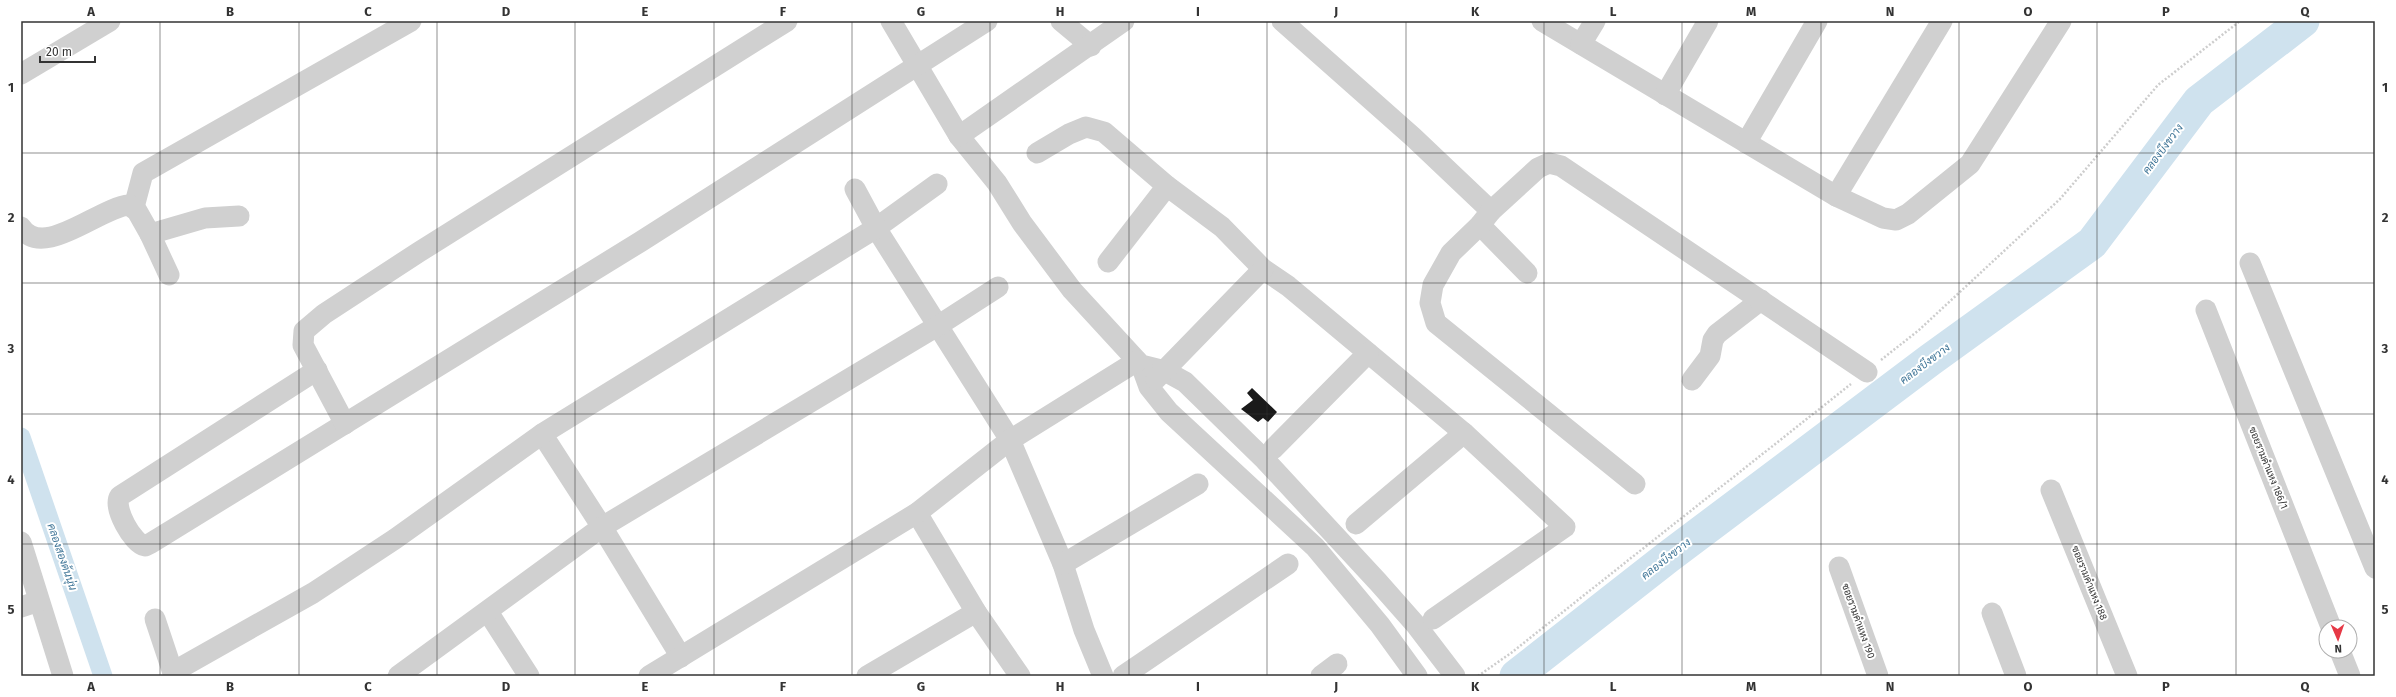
<svg xmlns="http://www.w3.org/2000/svg" width="2396" height="697" font-family="'Fira Sans',Sarabun,sans-serif">
	<style>
		.lines { fill: none; stroke-linecap: round; stroke-linejoin: round }
		.canal { stroke: #cfe2ee; stroke-width: 19 }
		.river { stroke: #cfe2ee; stroke-width: 33 }
		.building { fill: #1a1a1a }
		.path { stroke: #cdcdcd; stroke-width: 2.5; stroke-dasharray: 2 2; stroke-linecap: butt }
		.minor { stroke: #d0d0d0; stroke-width: 21 }
		.grid { fill: none; stroke: #333; stroke-width: 1; stroke-opacity: 0.55 }
		.labels { text-anchor: middle; dominant-baseline: central; stroke-width: 4; stroke-linejoin: round; paint-order: stroke }
		.street-label { font-size: 10px; fill: #333; stroke: #fff }
		.water-label { font-size: 11px; font-style: italic; fill: #3f7597; stroke: #fff }
		.neatline { fill: none; stroke: #333; stroke-width: 1.5 }
		.grid-label { font-size: 13px; text-anchor: middle; font-weight: bold; fill: #333 }
	</style>
	<rect width="100%" height="100%" fill="#fff"/>
	<g class="lines">
		<path class="canal" d="M21,437L103,676"/>
		<path class="river" d="M1516,676L1668,557L1930,360L2092,243L2199,101L2303,21"/>
	</g>
	<path class="building" d="M1252,388L1277,412L1268,422L1263,418L1258,422L1241,409L1253,400L1247,393Z"/>
	<g class="lines">
		<g class="path">
			<path d="M1881,360L1919,330L2060,199L2158,85L2240,21"/>
			<path d="M1478,676L1511,653L1851,384"/>
		</g>
		<g class="minor">
			<path d="M891,21L959,136L997,183L1022,223L1072,290L1141,365L1165,371L1185,382L1265,460L1378,582L1416,625L1455,676"/>
			<path d="M1061,21L1091,46"/>
			<path d="M1282,21L1413,137L1491,211"/>
			<path d="M1542,21L1836,196L1883,218L1896,220L1908,214L1970,164L2061,21"/>
			<path d="M1581,44L1595,21"/>
			<path d="M21,74L110,21"/>
			<path d="M1665,95L1708,21"/>
			<path d="M959,136L1124,21"/>
			<path d="M1746,143L1817,21"/>
			<path d="M1037,153L1069,134L1086,127L1104,132L1167,186L1222,227L1263,269L1288,286L1464,433L1565,527L1433,619"/>
			<path d="M937,184L876,228L1010,440L1063,564L1084,630L1103,676"/>
			<path d="M1836,196L1942,21"/>
			<path d="M134,207L143,173L411,21"/>
			<path d="M1480,225L1527,273"/>
			<path d="M21,227C42,261 100,207 129,205L137,211L150,234L205,218L239,216"/>
			<path d="M150,234L169,275"/>
			<path d="M1108,262L1167,186"/>
			<path d="M2250,263L2375,568"/>
			<path d="M2206,310L2331,627"/>
			<path d="M1141,365L1149,387L1169,412L1315,547L1380,625L1417,676"/>
			<path d="M317,370L120,496C112,507 133,544 145,546L151,543L640,242L987,21"/>
			<path d="M1156,379L1263,269"/>
			<path d="M1692,380L1710,356L1713,340L1717,334L1761,300"/>
			<path d="M345,424L303,345L304,331L324,314L419,252L787,21"/>
			<path d="M542,434L602,527L681,657"/>
			<path d="M1273,449L1368,353"/>
			<path d="M1635,484L1436,323L1430,303L1433,285L1451,253L1480,225L1491,211L1538,168L1549,163L1561,166L1867,372"/>
			<path d="M2051,490L2127,676"/>
			<path d="M917,513L976,612L1020,676"/>
			<path d="M1356,524L1464,433"/>
			<path d="M21,542L63,676"/>
			<path d="M1063,564L1198,484"/>
			<path d="M1839,567L1878,676"/>
			<path d="M21,607L39,601"/>
			<path d="M488,612L529,676"/>
			<path d="M1992,613L2016,676"/>
			<path d="M155,619L174,676"/>
			<path d="M2340,651L2350,676"/>
			<path d="M173,672L313,593L395,539L542,434L876,228L855,189"/>
			<path d="M398,676L602,527L939,325L998,287"/>
			<path d="M649,676L917,513L1010,440L1137,361"/>
			<path d="M867,676L976,612"/>
			<path d="M1123,676L1288,564"/>
			<path d="M1321,676L1337,664"/>
		</g>
	</g>
	<path class="grid" d="M160,21V676M299,21V676M437,21V676M575,21V676M714,21V676M852,21V676M990,21V676M1129,21V676M1267,21V676M1406,21V676M1544,21V676M1682,21V676M1821,21V676M1959,21V676M2097,21V676M2236,21V676M21,153H2375M21,283H2375M21,414H2375M21,544H2375"/>
	<g class="labels">
		<g class="street-label">
			<text transform="translate(2268 468) rotate(68)">ซอยรามคำแหง 186/1</text>
			<text transform="translate(2089 583) rotate(68)">ซอยรามคำแหง 188</text>
			<text transform="translate(1858 621) rotate(70)">ซอยรามคำแหง 190</text>
		</g>
		<g class="water-label">
			<text transform="translate(2163 149) rotate(-53)">คลองบึงขวาง</text>
			<text transform="translate(1925 364) rotate(-37)">คลองบึงขวาง</text>
			<text transform="translate(62 557) rotate(71)">คลองสองต้นนุ่น</text>
			<text transform="translate(1666 559) rotate(-38)">คลองบึงขวาง</text>
		</g>
	</g>
	<rect width="2396" height="697" fill="none" stroke="#ffffff" stroke-width="44"/>
	<g transform="translate(2338 639) rotate(178)"><circle r="19" fill="#ffffff" stroke="#adadad"/>
	<path d="M0-3L7 15L0 10L-7 15Z" fill="#e63946"/>
	<text y="-6" font-size="11" font-weight="bold" text-anchor="middle" fill="#333333">N</text>
	</g>
	<path d="M40 56v6h55v-6" fill="none" stroke="#333333" stroke-width="2"/>
	<text x="46" y="56" font-size="12" fill="#333333" stroke="#ffffff" stroke-width="3" paint-order="stroke">20 m</text>
	<rect x="22" y="22" width="2352" height="653" class="neatline"/>
	<g class="grid-label">
		<text x="91" y="16">A</text>
		<text x="230" y="16">B</text>
		<text x="368" y="16">C</text>
		<text x="506" y="16">D</text>
		<text x="645" y="16">E</text>
		<text x="783" y="16">F</text>
		<text x="921" y="16">G</text>
		<text x="1060" y="16">H</text>
		<text x="1198" y="16">I</text>
		<text x="1336" y="16">J</text>
		<text x="1475" y="16">K</text>
		<text x="1613" y="16">L</text>
		<text x="1751" y="16">M</text>
		<text x="1890" y="16">N</text>
		<text x="2028" y="16">O</text>
		<text x="2166" y="16">P</text>
		<text x="2305" y="16">Q</text>
		<text x="11" y="92">1</text>
		<text x="2385" y="92">1</text>
		<text x="11" y="222">2</text>
		<text x="2385" y="222">2</text>
		<text x="11" y="353">3</text>
		<text x="2385" y="353">3</text>
		<text x="11" y="484">4</text>
		<text x="2385" y="484">4</text>
		<text x="11" y="614">5</text>
		<text x="2385" y="614">5</text>
		<text x="91" y="691">A</text>
		<text x="230" y="691">B</text>
		<text x="368" y="691">C</text>
		<text x="506" y="691">D</text>
		<text x="645" y="691">E</text>
		<text x="783" y="691">F</text>
		<text x="921" y="691">G</text>
		<text x="1060" y="691">H</text>
		<text x="1198" y="691">I</text>
		<text x="1336" y="691">J</text>
		<text x="1475" y="691">K</text>
		<text x="1613" y="691">L</text>
		<text x="1751" y="691">M</text>
		<text x="1890" y="691">N</text>
		<text x="2028" y="691">O</text>
		<text x="2166" y="691">P</text>
		<text x="2305" y="691">Q</text>
	</g>
</svg>
